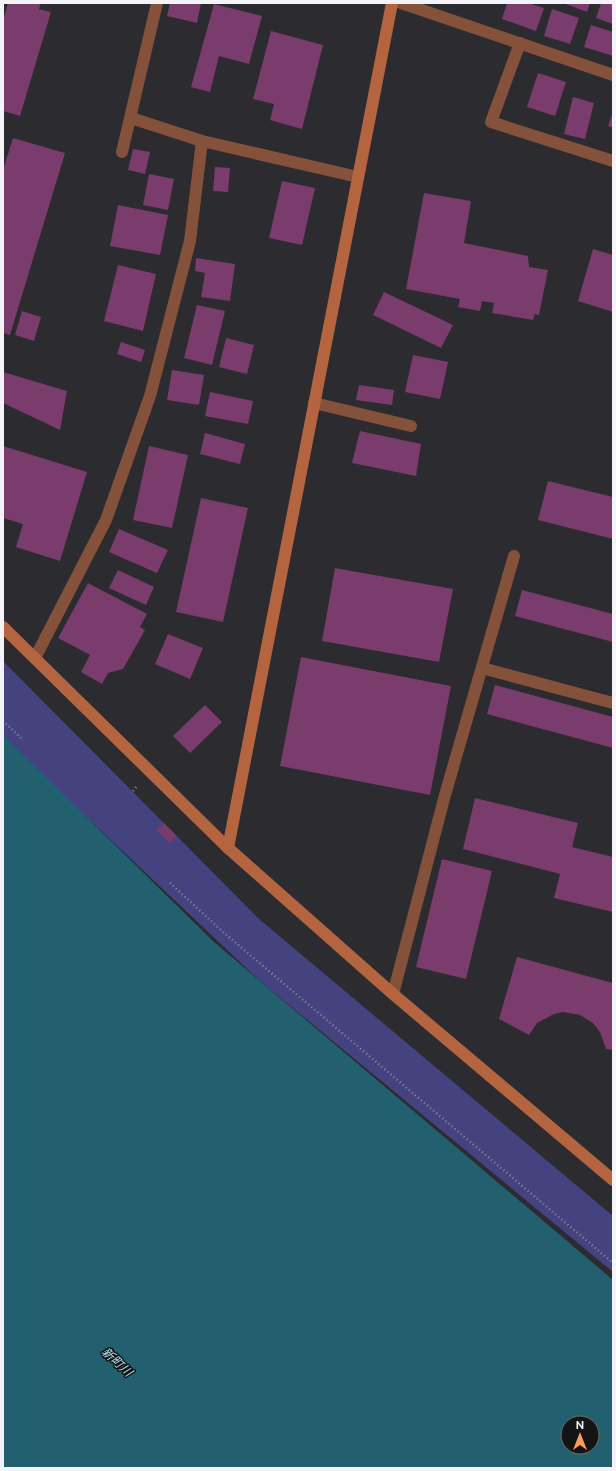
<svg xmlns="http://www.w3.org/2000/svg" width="616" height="1471" font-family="Raleway,'Noto Sans JP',sans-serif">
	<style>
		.green { fill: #444380 }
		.water { fill: #23606f; fill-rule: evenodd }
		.building { fill: #7a3b6d }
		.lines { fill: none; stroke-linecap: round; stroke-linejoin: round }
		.path { stroke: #8c8c90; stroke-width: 2.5; stroke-dasharray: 1 3; stroke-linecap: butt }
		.lane { stroke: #84513b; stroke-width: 12 }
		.street { stroke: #84513b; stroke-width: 12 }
		.secondary { stroke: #b56440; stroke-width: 12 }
		.labels { text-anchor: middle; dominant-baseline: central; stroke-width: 3; stroke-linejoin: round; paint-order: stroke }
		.water-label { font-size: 12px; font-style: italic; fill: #b3e6f5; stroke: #141416 }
	</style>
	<rect width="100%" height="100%" fill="#2b2b30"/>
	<path class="green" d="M3,661L259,919L613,1216V1272L260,981L3,738Z"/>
	<path class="water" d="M3,735L214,942L613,1280V1468H3ZM568,1423H592V1447H568Z"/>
	<g class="building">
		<path d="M8,3H41L39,9L51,12L20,116L3,111V21Z"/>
		<path d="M170,3H201L197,23L167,16Z"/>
		<path d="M507,3H528L544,8L536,31L502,19Z"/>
		<path d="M563,3H590L587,12Z"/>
		<path d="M601,3H613V24L596,18Z"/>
		<path d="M214,4L262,16L249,64L219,56L210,92L191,87Z"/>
		<path d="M552,9L579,18L570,44L544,36Z"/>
		<path d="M591,25L613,32V56L584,47Z"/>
		<path d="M271,31L323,45L302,129L270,120L274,104L253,99Z"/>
		<path d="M538,73L566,82L555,116L527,107Z"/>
		<path d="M573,97L594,103L585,139L564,134Z"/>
		<path d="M613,112V128L608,126Z"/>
		<path d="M13,138L65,153L10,335L3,333V170Z"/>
		<path d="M133,149L150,152L145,174L128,170Z"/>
		<path d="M215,167L230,168L228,192L213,191Z"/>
		<path d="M149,174L174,179L168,210L143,205Z"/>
		<path d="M282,181L315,188L302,245L269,238Z"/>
		<path d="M424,193L471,201L464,243L528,256L529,267L548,270L539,315L535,314L533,320L492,313L494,303L482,301L480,311L458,307L460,299L406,289Z"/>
		<path d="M118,205L168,215L160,255L110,246Z"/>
		<path d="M593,249L613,255V312L578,301Z"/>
		<path d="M196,258L235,264L230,301L201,297L205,273L195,271Z"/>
		<path d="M118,265L156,274L143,331L104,321Z"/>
		<path d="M384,292L453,325L441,348L373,315Z"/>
		<path d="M197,305L225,311L212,365L184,358Z"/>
		<path d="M22,311L41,317L34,341L15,335Z"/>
		<path d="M226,338L254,345L247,374L219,367Z"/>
		<path d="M121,342L145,350L141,362L117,354Z"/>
		<path d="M413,355L448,362L440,399L405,392Z"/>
		<path d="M172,370L204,375L199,405L167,400Z"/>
		<path d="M3,372L67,391L60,430L3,403Z"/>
		<path d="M359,385L394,390L392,405L356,400Z"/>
		<path d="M210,392L253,401L248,424L205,416Z"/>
		<path d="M360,431L421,444L416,476L352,463Z"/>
		<path d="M205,433L245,444L240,464L200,454Z"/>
		<path d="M3,446L87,472L60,561L16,547L23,524L3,518Z"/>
		<path d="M149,446L188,455L172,528L133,520Z"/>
		<path d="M548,481L613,497V539L538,520Z"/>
		<path d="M201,498L248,508L223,622L176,612Z"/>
		<path d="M119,529L168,550L157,573L109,552Z"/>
		<path d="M335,568L453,589L439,662L322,641Z"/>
		<path d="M118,570L154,587L146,605L109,588Z"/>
		<path d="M88,583L147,614L140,627L145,630L123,669L108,673L102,684L81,672L90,655L58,638Z"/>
		<path d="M522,590L613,614V642L515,616Z"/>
		<path d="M168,634L203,648L190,679L155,664Z"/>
		<path d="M301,657L451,686L430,795L280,766Z"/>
		<path d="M495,685L613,717V748L487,714Z"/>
		<path d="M205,705L222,722L190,753L173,736Z"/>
		<path d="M475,798L578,823L572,847L613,857V912L554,898L560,874L463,849Z"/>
		<path d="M164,823L177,836L170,843L156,830Z"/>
		<path d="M442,859L492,871L466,979L416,967Z"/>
		<path d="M517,957L613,983V1050L606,1049L600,1032L593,1023L580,1015L563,1012L554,1014L537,1023L529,1035L499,1019Z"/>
	</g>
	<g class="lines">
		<g class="path">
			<path d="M3,721L22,739"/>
			<path d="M133,791L138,785"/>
			<path d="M170,883L223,932L613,1263"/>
		</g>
		<path class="lane" d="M131,118L202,141"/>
		<g class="street">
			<path d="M401,3L613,75"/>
			<path d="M520,43L491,122L613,161"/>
			<path d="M122,152L157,3"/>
			<path d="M314,403L411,426"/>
			<path d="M35,658L106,520L150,396L190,241L202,141L358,177"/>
			<path d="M482,668L613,703"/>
			<path d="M393,994L445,795L514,556"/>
		</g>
		<g class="secondary">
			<path d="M3,627L228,848L393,994L613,1180"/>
			<path d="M228,848L392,3"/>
		</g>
	</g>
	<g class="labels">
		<g class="water-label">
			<text transform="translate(117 1362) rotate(43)">新町川</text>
		</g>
	</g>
	<rect width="616" height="1471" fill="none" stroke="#f4f4f8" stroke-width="8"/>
	<g transform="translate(580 1435)"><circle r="19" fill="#141416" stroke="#6e6e70"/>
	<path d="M0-3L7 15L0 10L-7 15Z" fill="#fe9c57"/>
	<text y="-6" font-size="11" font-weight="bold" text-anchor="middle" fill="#f4f4f8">N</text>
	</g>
</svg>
